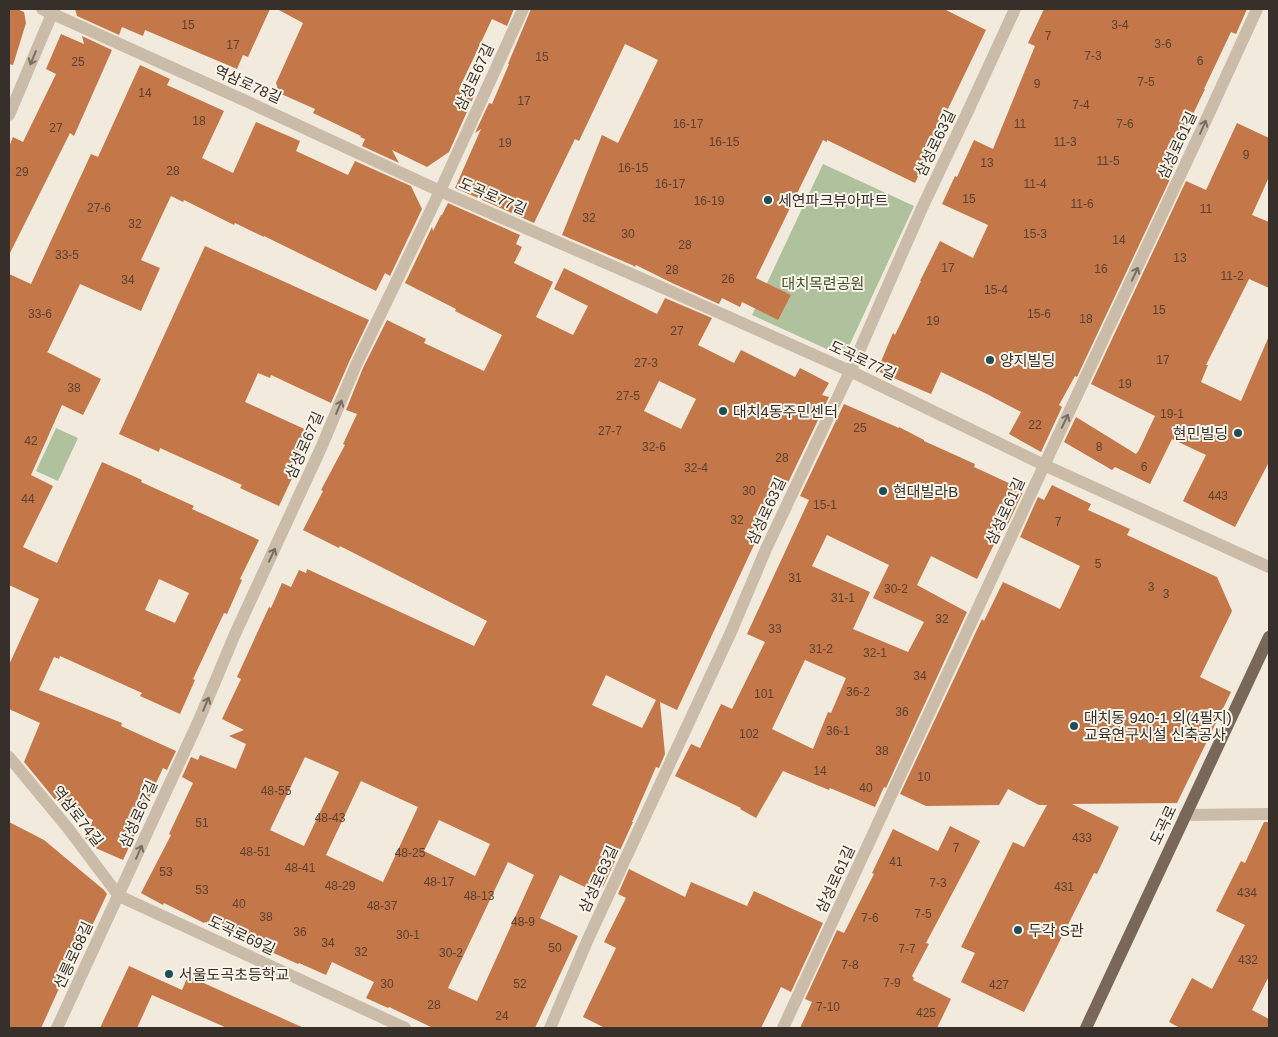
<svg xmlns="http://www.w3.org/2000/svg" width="1278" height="1037" font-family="Arial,'Noto Sans KR',sans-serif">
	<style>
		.green { fill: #b0c19d }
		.building { fill: #c47749; fill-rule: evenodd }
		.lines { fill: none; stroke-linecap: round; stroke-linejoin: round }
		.minor { stroke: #cabca9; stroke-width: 12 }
		.major { stroke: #79685a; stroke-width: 12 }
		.oneway { stroke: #796e63 }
		.poi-dot { fill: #1f4d58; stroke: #f9f4e9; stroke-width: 2 }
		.labels { text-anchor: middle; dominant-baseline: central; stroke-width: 4; stroke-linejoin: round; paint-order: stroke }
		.number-label { font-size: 12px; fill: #5a4131 }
		.street-label { font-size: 15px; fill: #372f29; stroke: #f9f4e9 }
		.poi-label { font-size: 15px; fill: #372f29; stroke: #f9f4e9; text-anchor: start }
		.park-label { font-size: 15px; fill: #41552d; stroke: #f9f4e9 }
	</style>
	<rect width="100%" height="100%" fill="#f2ebdd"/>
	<g class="green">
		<path d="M823,164L914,206L844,357L752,315Z"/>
		<path d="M56,428L78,438L58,481L36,471Z"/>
	</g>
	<g class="building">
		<path d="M9,9H17L24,12L26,23L13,65L9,64Z"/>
		<path d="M75,9H270L248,57L243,55L237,69L145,30L143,36L122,27L119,35L77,16Z"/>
		<path d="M277,9H514L507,26L492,19L459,89L474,96L449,152L427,167L392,150L399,163L362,146L365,139L360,137L361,136L313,113L315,109L279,93L276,83L303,23Z"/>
		<path d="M531,9H944L986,30L945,115L947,116L927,156H928L915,183L827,140V142L823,140L756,278L791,295L778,320L742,302L740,307L722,298L719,304L672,283L636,265L635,267L632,265L562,235L602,135L618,143L658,60L625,44L579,141L575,139L534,223L455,188L481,129L475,133L489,103L492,104L509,64H508Z"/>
		<path d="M1044,9H1247L1236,34L1231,32L1204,89H1205L1184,133L1188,135L1170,174L1172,175L1077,377L1075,376L1059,405L1062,407L1041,452L1009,434L1021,412L985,393L941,372L931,394L877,371L893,333L895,335L921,281H920L940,241L973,258L988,225L942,204L955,176L957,177L974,140L993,149L1035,46L1028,43Z"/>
		<path d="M61,34L84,44L82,36L112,50L74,136L70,133L9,255V147L13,137L23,142L56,74L46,69Z"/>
		<path d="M140,65L170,79L167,85L224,111L202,158L233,173L256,122L300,141L296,151L348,175L355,161L411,186L422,209L390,276L385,273L376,291L264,236V237L235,223L234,225L184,200L183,202L171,196L141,260L160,268L141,311L80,284L48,351L47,352L101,379L83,415L62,405L31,475L53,486L23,547L57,563L102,462L142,480L141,482L194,506L192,509L259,540L240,579L242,580L227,614L224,613L193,679L195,680L180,714L140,696L142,693L60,656L59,659L54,657L39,690L122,723L121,726L176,751L167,770L163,768L135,828L137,830L123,860L91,846L85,838L93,820L57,802L24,762L40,723L9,709V665L39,599L9,585V274L31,284L91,154L98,157ZM159,579L189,593L175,623L145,610Z"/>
		<path d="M1237,123L1269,138V177L1252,215L1269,222V288L1249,279L1206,365H1208L1201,382L1241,401L1269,336V462L1235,527L1183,501L1206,455L1172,439L1150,484L1115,467L1112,470L1064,442L1076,417L1136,454L1139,450L1155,416L1091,384L1186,181L1206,190Z"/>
		<path d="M448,203L520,235L516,244L522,247L514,263L553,282L536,317L573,335L588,306L554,289L564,268L657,314L665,298L712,318L698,345L734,363L741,350L795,377L800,368L829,383L822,395L829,397L785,489L781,487L677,710L660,702L665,754L659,768L656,767L632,822H633L603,887L597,884L593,891L560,875L540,918L578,936L535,1028H433L389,1007L388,1008L366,998L374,982L332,962L326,975L299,963L298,964L205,922L204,923L164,903L163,905L141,893L171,835L169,834L193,783L182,777L191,757L198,760L200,755L236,769L246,744L229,736L244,730L222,719L241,679L237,677L269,607L271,608L282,583L291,587L299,570L306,573L307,569L474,646L487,621L340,546L339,548L303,530L323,491L321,490L345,445L343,444L357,414L346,410L363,368L387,320L426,339L424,343L484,371L502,335L455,311L456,309L405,283L432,227L433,231L441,215H442ZM659,381L696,399L681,429L644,411ZM606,675L656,700L642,728L592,705ZM305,757L339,772L304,846L270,830ZM361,781L418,807L383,882L326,855ZM439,820L490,844L475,876L424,851ZM508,862L534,875L477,1001L448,988Z"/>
		<path d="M205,246L369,320L349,362L331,403L271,375L270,378L258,373L245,402L311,432L293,471L295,472L279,506L240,488L242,485L160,448L159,452L119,434Z"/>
		<path d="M844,404L899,428V427L924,440V441L975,464L974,467L1024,490L1005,530L1002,528L977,579L931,556L917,585L967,612L886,788L884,787L875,807L830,788L829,790L783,771L756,818L740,809L741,808L675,776L691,744L700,748L721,704L732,709L765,642L747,634L809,500L800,496ZM827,535L889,565L873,598L924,622L908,652L853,629L870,592L812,566ZM805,660L846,678L831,713L828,712L813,749L772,729Z"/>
		<path d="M1052,485L1091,504L1088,510L1130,529L1127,535L1217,577L1232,611L1200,677L1231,692L1177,803L1072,804L1119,827L1097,874L1094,873L1024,1012L961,982L975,953L961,947L1013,842L1024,847L1047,805H1039L1008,789L999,805L926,806L900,794L982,619L984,621L1003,582L1060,609L1080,566L1020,537L1038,497L1044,500Z"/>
		<path d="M9,822L44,840L104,890L107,894L76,960L73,958L41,1028H9Z"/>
		<path d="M1264,822H1269V976L1252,1010L1269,1019V1028H1180L1169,1022L1192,978L1212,989L1245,925L1216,911L1241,861L1245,863Z"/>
		<path d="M950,826L980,841L926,943L929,944L912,976L914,978L913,980L951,999L937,1028H800L812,1002L805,999L837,930L844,933L874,874L872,873L893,829L938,851Z"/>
		<path d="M629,869L685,897L691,882L747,906L754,891L823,923L791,992L781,987L761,1028H605L583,1017L616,948L604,942L626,898L618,894Z"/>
		<path d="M129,966L182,990L188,976L304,1028H227L152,995L137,1028H100Z"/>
	</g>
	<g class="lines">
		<g class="minor">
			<path d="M42,9L248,102L440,191L652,283L850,371L1044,465L1269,567"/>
			<path d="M9,115L54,9"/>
			<path d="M9,757L67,827L119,896L405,1028"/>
			<path d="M1185,815L1269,814"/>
			<path d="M57,1028L199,720L235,634L321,448L356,365L440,191L523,9"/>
			<path d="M550,1028L588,939L731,632L766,549L853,365L922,208L968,111L1015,9"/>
			<path d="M783,1028L1048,457L1201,131L1257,9"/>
		</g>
		<path class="major" d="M1086,1028L1269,637"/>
	</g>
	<defs><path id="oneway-shaft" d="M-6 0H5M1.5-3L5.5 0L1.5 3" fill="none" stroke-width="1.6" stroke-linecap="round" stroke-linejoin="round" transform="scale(1.25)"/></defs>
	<g class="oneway">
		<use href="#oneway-shaft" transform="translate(33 58) rotate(113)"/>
		<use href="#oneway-shaft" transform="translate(1203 127) rotate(-66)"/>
		<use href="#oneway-shaft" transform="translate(1135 274) rotate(-65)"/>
		<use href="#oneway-shaft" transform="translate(339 407) rotate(-67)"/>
		<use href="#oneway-shaft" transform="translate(1065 421) rotate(-64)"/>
		<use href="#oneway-shaft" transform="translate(272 555) rotate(-65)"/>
		<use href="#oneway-shaft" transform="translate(206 704) rotate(-67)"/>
		<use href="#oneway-shaft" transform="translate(139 852) rotate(-66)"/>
	</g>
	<g class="poi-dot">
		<circle cx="768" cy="200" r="5"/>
		<circle cx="990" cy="360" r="5"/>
		<circle cx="723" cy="411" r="5"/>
		<circle cx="1238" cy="433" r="5"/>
		<circle cx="883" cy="491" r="5"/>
		<circle cx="1074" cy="726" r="5"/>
		<circle cx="1018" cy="930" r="5"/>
		<circle cx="169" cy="974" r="5"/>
	</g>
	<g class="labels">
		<g class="number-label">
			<text x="188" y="25">15</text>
			<text x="1120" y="25">3-4</text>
			<text x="1048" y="36">7</text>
			<text x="1163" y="44">3-6</text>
			<text x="233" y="45">17</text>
			<text x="1093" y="56">7-3</text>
			<text x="542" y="57">15</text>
			<text x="1200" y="61">6</text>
			<text x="78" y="62">25</text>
			<text x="1146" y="82">7-5</text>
			<text x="1037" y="84">9</text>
			<text x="145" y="93">14</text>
			<text x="524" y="101">17</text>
			<text x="1081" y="105">7-4</text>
			<text x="199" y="121">18</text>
			<text x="688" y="124">16-17</text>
			<text x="1020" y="124">11</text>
			<text x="1125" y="124">7-6</text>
			<text x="56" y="128">27</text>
			<text x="724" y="142">16-15</text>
			<text x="1065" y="142">11-3</text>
			<text x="505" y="143">19</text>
			<text x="1246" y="155">9</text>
			<text x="1108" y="161">11-5</text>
			<text x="987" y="163">13</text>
			<text x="633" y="168">16-15</text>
			<text x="173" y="171">28</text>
			<text x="22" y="172">29</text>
			<text x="670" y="184">16-17</text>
			<text x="1035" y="184">11-4</text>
			<text x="969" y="199">15</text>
			<text x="709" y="201">16-19</text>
			<text x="1082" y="204">11-6</text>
			<text x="99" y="208">27-6</text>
			<text x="1206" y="209">11</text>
			<text x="589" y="218">32</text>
			<text x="135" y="224">32</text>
			<text x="628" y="234">30</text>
			<text x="1035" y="234">15-3</text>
			<text x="1119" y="240">14</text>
			<text x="685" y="245">28</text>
			<text x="67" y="255">33-5</text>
			<text x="1180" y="258">13</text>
			<text x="948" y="268">17</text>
			<text x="1101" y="269">16</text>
			<text x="672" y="270">28</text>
			<text x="1232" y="276">11-2</text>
			<text x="728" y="279">26</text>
			<text x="128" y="280">34</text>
			<text x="996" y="290">15-4</text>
			<text x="1159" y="310">15</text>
			<text x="40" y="314">33-6</text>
			<text x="1039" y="314">15-6</text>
			<text x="1086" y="319">18</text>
			<text x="933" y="321">19</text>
			<text x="677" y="331">27</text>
			<text x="1163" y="360">17</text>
			<text x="646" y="363">27-3</text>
			<text x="1125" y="384">19</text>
			<text x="74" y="388">38</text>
			<text x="628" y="396">27-5</text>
			<text x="1172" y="414">19-1</text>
			<text x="1035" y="425">22</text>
			<text x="860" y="428">25</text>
			<text x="610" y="431">27-7</text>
			<text x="31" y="441">42</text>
			<text x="654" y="447">32-6</text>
			<text x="1099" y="447">8</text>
			<text x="782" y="458">28</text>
			<text x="1144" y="467">6</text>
			<text x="696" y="468">32-4</text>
			<text x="749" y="491">30</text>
			<text x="1218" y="496">443</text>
			<text x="28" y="499">44</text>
			<text x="825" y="505">15-1</text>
			<text x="737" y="520">32</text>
			<text x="1058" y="522">7</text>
			<text x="1098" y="564">5</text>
			<text x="795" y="578">31</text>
			<text x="1151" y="587">3</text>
			<text x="896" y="589">30-2</text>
			<text x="1166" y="594">3</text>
			<text x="843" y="598">31-1</text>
			<text x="942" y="619">32</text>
			<text x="775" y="629">33</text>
			<text x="821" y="649">31-2</text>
			<text x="875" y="653">32-1</text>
			<text x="920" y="676">34</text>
			<text x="858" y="692">36-2</text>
			<text x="764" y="694">101</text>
			<text x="902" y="712">36</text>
			<text x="838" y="731">36-1</text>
			<text x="749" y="734">102</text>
			<text x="882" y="751">38</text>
			<text x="820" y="771">14</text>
			<text x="924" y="777">10</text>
			<text x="866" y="788">40</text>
			<text x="276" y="791">48-55</text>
			<text x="330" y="818">48-43</text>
			<text x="202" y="823">51</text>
			<text x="1082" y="838">433</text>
			<text x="956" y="848">7</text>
			<text x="255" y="852">48-51</text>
			<text x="410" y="853">48-25</text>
			<text x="896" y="862">41</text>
			<text x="300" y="868">48-41</text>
			<text x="166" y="872">53</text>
			<text x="439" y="882">48-17</text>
			<text x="938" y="883">7-3</text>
			<text x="340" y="886">48-29</text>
			<text x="1064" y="887">431</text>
			<text x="202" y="890">53</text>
			<text x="1247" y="893">434</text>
			<text x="479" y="896">48-13</text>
			<text x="239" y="904">40</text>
			<text x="382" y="906">48-37</text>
			<text x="923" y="914">7-5</text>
			<text x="266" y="917">38</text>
			<text x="870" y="918">7-6</text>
			<text x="523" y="922">48-9</text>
			<text x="300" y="932">36</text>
			<text x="408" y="935">30-1</text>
			<text x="328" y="943">34</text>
			<text x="555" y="948">50</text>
			<text x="907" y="949">7-7</text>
			<text x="361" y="952">32</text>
			<text x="451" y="953">30-2</text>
			<text x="1248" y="960">432</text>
			<text x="850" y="965">7-8</text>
			<text x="892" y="983">7-9</text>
			<text x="387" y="984">30</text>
			<text x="520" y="984">52</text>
			<text x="999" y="985">427</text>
			<text x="434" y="1005">28</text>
			<text x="828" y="1007">7-10</text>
			<text x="926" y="1013">425</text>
			<text x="502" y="1016">24</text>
		</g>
		<g class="street-label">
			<text transform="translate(474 77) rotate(-65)">삼성로67길</text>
			<text transform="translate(248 84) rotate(24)">역삼로78길</text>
			<text transform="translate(935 143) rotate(-64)">삼성로63길</text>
			<text transform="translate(1177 145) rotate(-65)">삼성로61길</text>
			<text transform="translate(493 196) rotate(23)">도곡로77길</text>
			<text transform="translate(863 360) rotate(25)">도곡로77길</text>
			<text transform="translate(304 445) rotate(-66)">삼성로67길</text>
			<text transform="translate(766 511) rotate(-65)">삼성로63길</text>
			<text transform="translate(1005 511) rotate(-65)">삼성로61길</text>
			<text transform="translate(138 814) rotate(-66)">삼성로67길</text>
			<text transform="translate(78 816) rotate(52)">역삼로74길</text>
			<text transform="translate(1163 825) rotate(-65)">도곡로</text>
			<text transform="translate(598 879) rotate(-65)">삼성로63길</text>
			<text transform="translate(835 879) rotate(-65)">삼성로61길</text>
			<text transform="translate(242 935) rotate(25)">도곡로69길</text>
			<text transform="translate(73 955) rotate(-65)">선릉로68길</text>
		</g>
		<g class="poi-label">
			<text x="778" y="200">세연파크뷰아파트</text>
			<text x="1000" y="360">양지빌딩</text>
			<text x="733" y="411">대치4동주민센터</text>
			<text x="1228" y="433" text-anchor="end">현민빌딩</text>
			<text x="893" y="491">현대빌라B</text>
			<text x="1084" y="717">대치동 940-1 외(4필지)<tspan x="1084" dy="17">교육연구시설 신축공사</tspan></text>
			<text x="1028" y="930">두각 S관</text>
			<text x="179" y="974">서울도곡초등학교</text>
		</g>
		<g class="park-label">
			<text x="823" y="283">대치목련공원</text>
		</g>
	</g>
	<rect width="1278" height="1037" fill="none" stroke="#372f29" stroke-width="20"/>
</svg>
